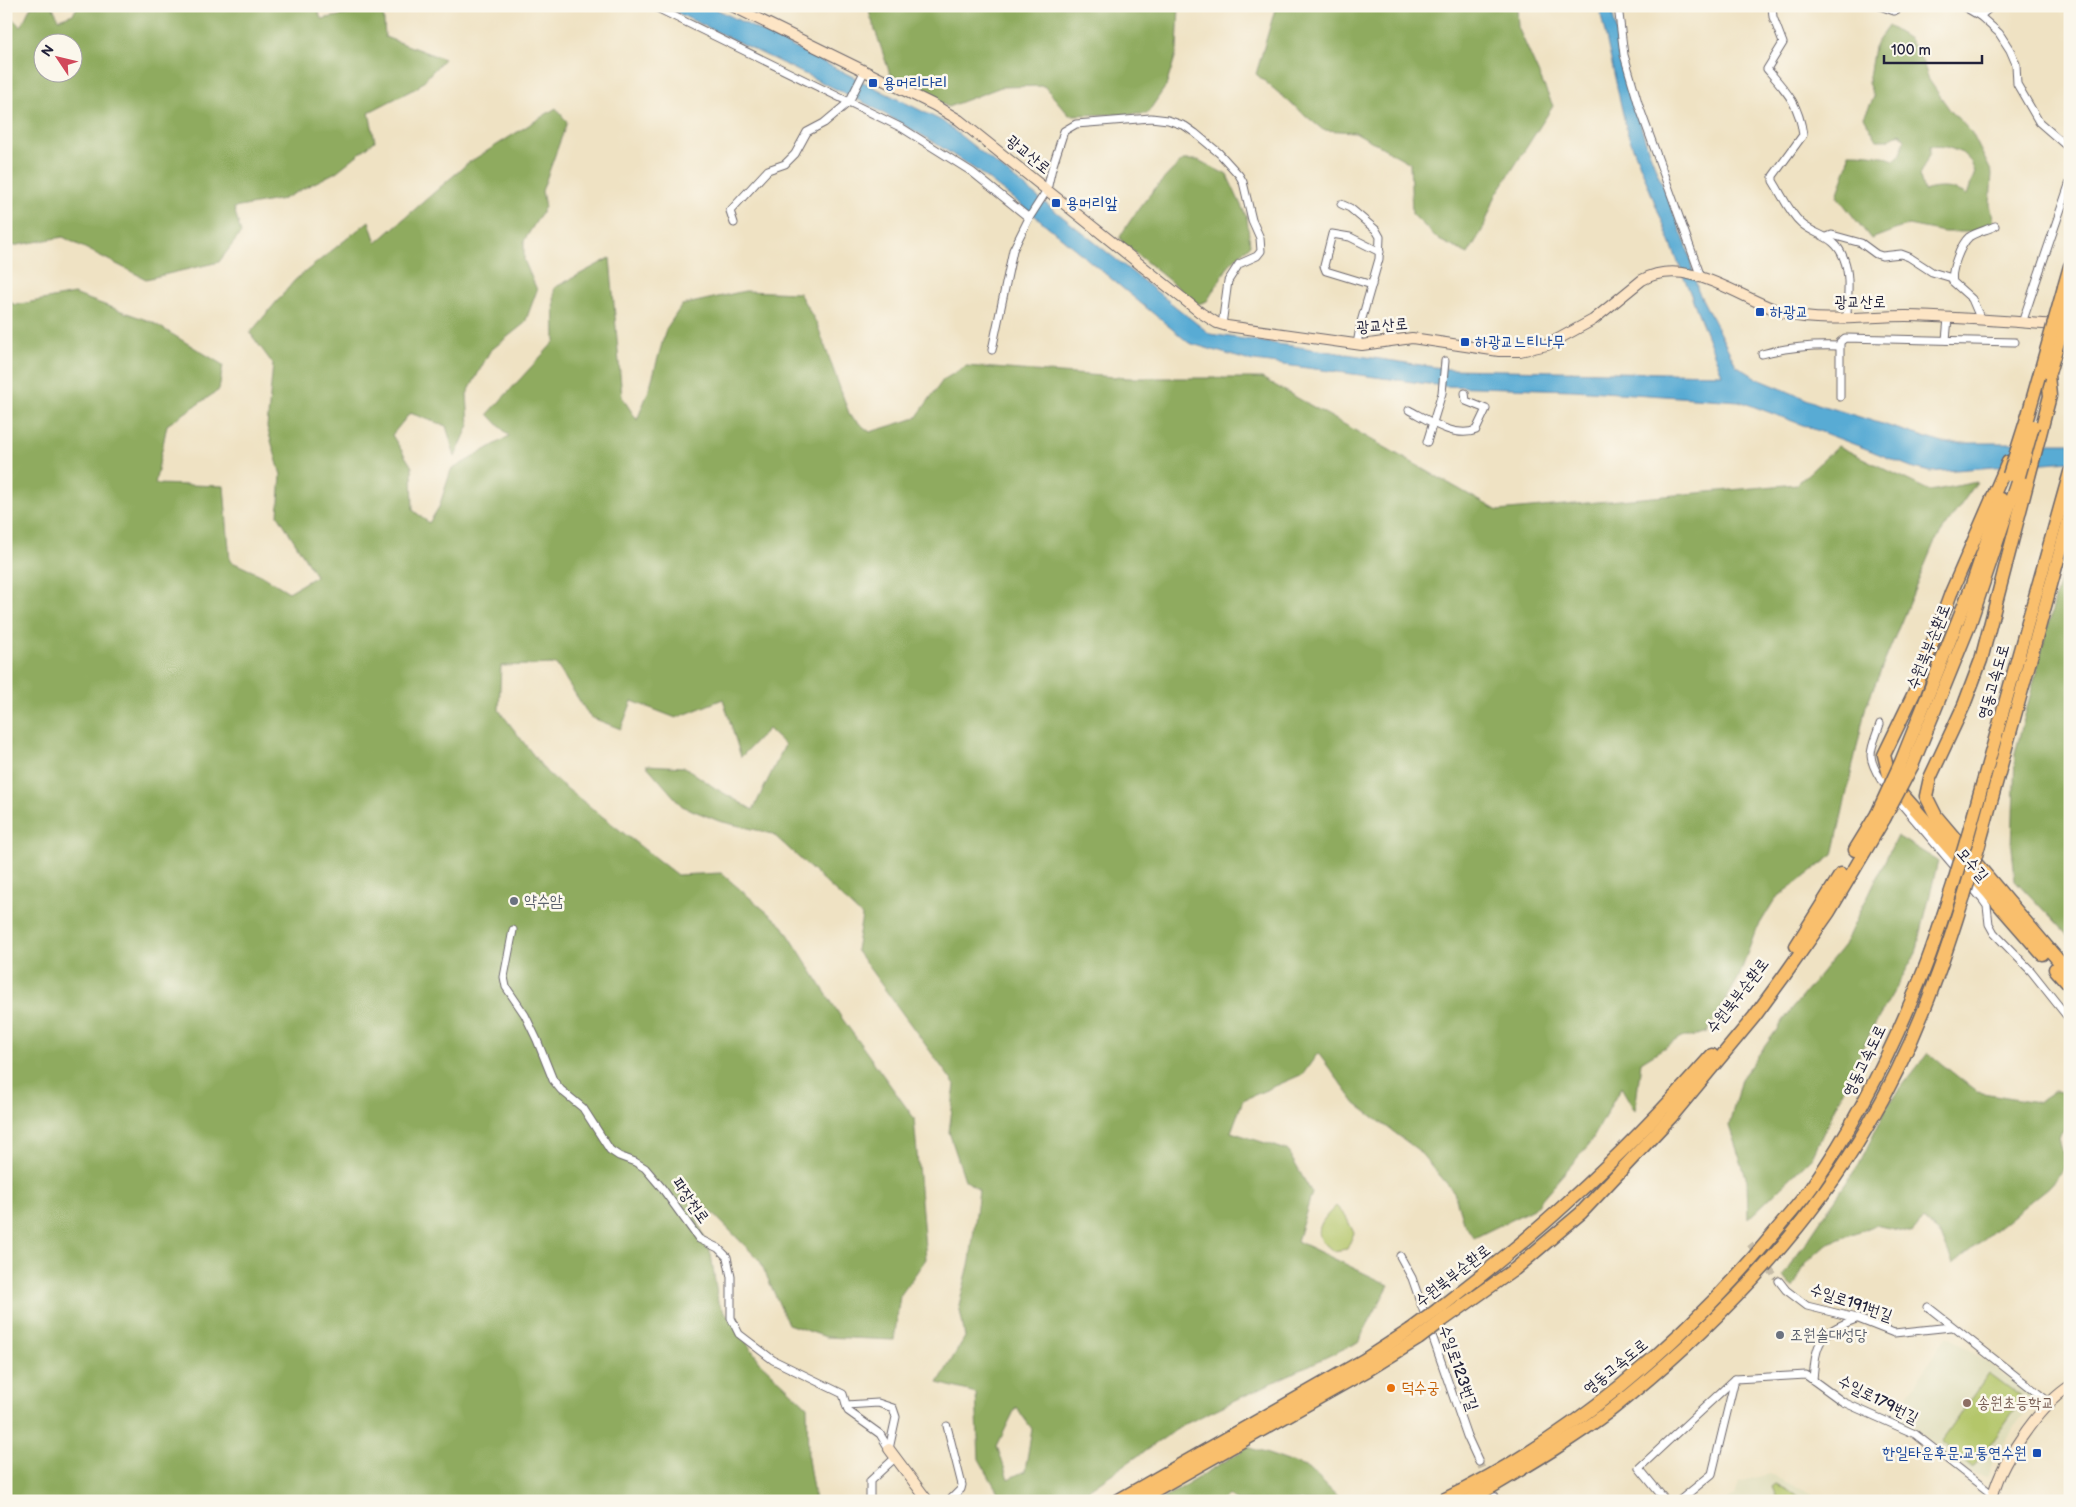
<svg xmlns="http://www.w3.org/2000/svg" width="2076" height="1507" font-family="'Balsamiq Sans','Poor Story',sans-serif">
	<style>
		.built { fill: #dfddbb }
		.green { fill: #b4c66a; stroke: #6b7452 }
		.forest { fill: #8fab5e; stroke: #58664c; fill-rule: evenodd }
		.water { fill: #59abd4; stroke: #3e6688 }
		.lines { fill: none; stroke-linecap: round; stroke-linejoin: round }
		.street-tunnel { stroke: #c6bca8; stroke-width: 7; stroke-dasharray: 7 3.5; stroke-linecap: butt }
		.street-casing { stroke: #6a656b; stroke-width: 9 }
		.secondary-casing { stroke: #6a656b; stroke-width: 12 }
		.highway-casing { stroke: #6a656b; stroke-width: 15 }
		.street { stroke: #fff; stroke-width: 7 }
		.secondary { stroke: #fde5c5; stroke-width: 10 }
		.highway { stroke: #f9bf6d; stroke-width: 12 }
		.highway-bridge-casing { stroke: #6a656b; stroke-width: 15; stroke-linecap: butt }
		.highway-bridge { stroke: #f9bf6d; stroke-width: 12 }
		.transit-dot { fill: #1a4fb4; stroke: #fbf7ec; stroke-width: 2 }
		.worship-dot { fill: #6b7280; stroke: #fbf7ec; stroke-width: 2 }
		.food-dot { fill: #e8710a; stroke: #fbf7ec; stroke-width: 2 }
		.education-dot { fill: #8d6e63; stroke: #fbf7ec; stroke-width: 2 }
		.labels { text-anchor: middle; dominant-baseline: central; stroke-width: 5; stroke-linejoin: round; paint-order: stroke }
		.transit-label { font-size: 16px; fill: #164399; stroke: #fbf7ec; text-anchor: start }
		.street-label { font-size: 16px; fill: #22223b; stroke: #fbf7ec }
		.worship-label { font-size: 16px; fill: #5b616d; stroke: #fbf7ec; text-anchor: start }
		.food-label { font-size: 16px; fill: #c56008; stroke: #fbf7ec; text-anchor: start }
		.education-label { font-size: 16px; fill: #785e54; stroke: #fbf7ec; text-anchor: start }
	</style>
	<rect width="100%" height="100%" fill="#fbf7ec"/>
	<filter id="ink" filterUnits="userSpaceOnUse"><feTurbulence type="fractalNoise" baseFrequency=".02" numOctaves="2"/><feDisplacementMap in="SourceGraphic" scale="10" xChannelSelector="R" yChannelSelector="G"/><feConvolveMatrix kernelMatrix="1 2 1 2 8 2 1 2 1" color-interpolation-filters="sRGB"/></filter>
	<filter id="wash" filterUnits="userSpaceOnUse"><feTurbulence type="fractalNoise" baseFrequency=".0096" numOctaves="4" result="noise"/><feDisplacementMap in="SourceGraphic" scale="20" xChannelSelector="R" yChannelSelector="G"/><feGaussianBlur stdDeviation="1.12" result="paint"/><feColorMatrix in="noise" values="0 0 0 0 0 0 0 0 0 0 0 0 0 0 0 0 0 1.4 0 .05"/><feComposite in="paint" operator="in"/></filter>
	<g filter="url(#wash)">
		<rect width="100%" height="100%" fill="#efe2c3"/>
		<g class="built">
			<path d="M1946,1337L1952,1338L2037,1398L2011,1431L1996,1455L1988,1478L1973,1475L1915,1429L1892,1418Z"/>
			<path d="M1769,1474L1826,1501H1726L1735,1496L1739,1482Z"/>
		</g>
		<g class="green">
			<path d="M1336,1206L1346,1217L1354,1233L1347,1249L1333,1251C1330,1248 1323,1243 1321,1239C1314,1227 1328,1214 1336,1206Z"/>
			<path d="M1989,1373L2023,1398L1973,1468L1941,1441Z"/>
			<path d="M1776,1484L1795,1494L1800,1501H1778L1772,1487Z"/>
		</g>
		<g class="forest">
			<path d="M31,6H52L59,19L73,14L78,6H317L321,19L383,8L385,37L444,59L418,87L369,112L375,141L336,172L283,199L234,208L241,233L219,262L146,279L63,237L6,247V12L21,27ZM42,42H72V72H42Z"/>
			<path d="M869,6H1179L1177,51L1166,86L1147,114L1069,115L1044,86L1001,87L948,107L890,74L870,15Z"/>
			<path d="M1276,6H1517L1518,27L1553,106L1496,195L1483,229L1468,254L1439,240L1412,214L1410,163L1355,132L1323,130L1256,74Z"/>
			<path d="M1888,26L1909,39L1923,63L1929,80L1950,110L1972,133L1992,173L1990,204L1994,222L1975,232H1944L1908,225L1871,239L1837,196L1848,164L1849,153C1865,153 1879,154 1894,160L1900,155L1905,139L1900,133L1887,140H1877L1864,117L1874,97L1868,83L1874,47ZM1930,146L1947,147L1962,153L1971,162L1975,172L1967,195C1954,187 1939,186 1924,191L1919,175L1930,153Z"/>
			<path d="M556,108L567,122L542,191L545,207L524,241V260L537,290L525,323L490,351L467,394L469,425L455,457L446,426L410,413L392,435L412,467L413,510L429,523L439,507L451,470L509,436L488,414L555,341L554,288L610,258L622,397L637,420L649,390L666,329L682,305L745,291L799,293L817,324L850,416L870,432L916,418L943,380L966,366L1129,378H1262L1498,511L1797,484L1838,446L1930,491L1977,482L1934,543L1866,706L1833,855L1775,899L1755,932L1739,977L1707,1032L1691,1037H1681L1641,1062L1635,1111L1621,1087L1591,1142L1533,1209L1474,1238L1463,1222L1454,1192L1418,1150L1356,1104L1318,1053L1303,1074L1243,1100L1231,1132L1287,1150L1312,1193L1297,1241L1389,1285L1358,1342L1183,1425L1072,1501H1003L979,1459L976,1393L938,1383L965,1337L959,1305L970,1261L979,1190L965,1180L949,1132L955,1085L856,950L862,916L773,834L719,821L682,806L646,765L685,767L715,788L753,810L785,745L768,729L741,757L723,699L676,718L632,701L621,729L590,717L556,664L501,666L499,710L547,773L677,875L721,873L783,926L841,1017L914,1118L926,1259L900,1296L894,1340L826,1337L788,1324L760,1261L682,1182L711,1254L718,1302L761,1363L807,1406L808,1459L815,1501H6V299L15,305L74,294L152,322L223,365L219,390L167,425L155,484L224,486L230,561L261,575L289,592L316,576L278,515L281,475L267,427L273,364L250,333L295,280L369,221L376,243L468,163ZM1016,1407L1032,1429L1025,1471L1008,1479L997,1446Z"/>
			<path d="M1183,160H1198L1227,175L1247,218L1250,245L1229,265L1207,301L1198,304L1122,242L1120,237C1137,208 1158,183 1183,160Z"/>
			<path d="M2070,541V938L2015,880L2012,848L2015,754Z"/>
			<path d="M1897,836L1938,861L1916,953L1871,1031L1812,1157L1748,1219L1747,1180L1729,1126L1741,1079L1791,1010L1844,945Z"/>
			<path d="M1928,1053L1977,1092L2037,1102L2054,1091L2070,1093V1123L2059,1137L2066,1167L2048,1187L1953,1264L1941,1235L1923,1220L1912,1233L1875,1225L1827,1244L1806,1263L1793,1288L1783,1276L1859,1164L1889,1103Z"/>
			<path d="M1248,1447L1308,1468L1342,1501H1235L1229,1495L1222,1501H1160Z"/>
		</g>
		<path class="water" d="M663,6H710L942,121L1210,334L1448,369L1722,374L1627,132L1599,6H1611L1625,75L1647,146L1687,247L1698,291L1736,365L1758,379L1818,404L1943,443H2070V461L1930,472L1911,467L1864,448L1739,401L1573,390L1443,386L1247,360L1189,343L1034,215L976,170L932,141L867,104Z"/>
	</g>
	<g filter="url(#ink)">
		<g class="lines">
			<g class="street-tunnel">
				<path d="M1750,1244L1779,1281"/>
				<path d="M1479,1462L1487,1480"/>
			</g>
			<defs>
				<g id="street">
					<path d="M653,6L902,128L972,172L1029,218L1047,190L1052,168L1064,131L1076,124L1151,118L1168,120L1185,126L1195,133L1219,153L1239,175L1243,182L1252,220L1260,238L1261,251L1257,256L1239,264L1228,281L1222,325"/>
					<path d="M1618,6L1624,55L1639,106L1701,277"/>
					<path d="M1772,6L1773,17L1783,43L1767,69C1787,92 1799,104 1803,135L1773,176V181C1782,195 1789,212 1801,223C1816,237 1835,234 1844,259C1851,277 1847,299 1847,317"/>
					<path d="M1880,6L1894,11L1903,6"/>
					<path d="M1963,6L1980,16L1992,6"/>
					<path d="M1980,16L1999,33L2010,50L2016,64L2017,84L2039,122L2070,149"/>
					<path d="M1341,204L1350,208L1376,230L1380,237L1379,259L1361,322L1357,344"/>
					<path d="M734,223L730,211L768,170L785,164L795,154L807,132L824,123L849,102L864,72"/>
					<path d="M1827,237L1832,235L1861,243L1876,254L1882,256L1901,254L1909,257L1932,272L1952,278"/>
					<path d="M1372,285L1326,271L1324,266L1332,234L1350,237L1380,252"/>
					<path d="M1981,320L1972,299L1953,282C1950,271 1961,244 1969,237C1976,232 1987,230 1995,226"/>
					<path d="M2022,323L2070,182"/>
					<path d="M1946,340L1948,318"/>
					<path d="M992,350L1013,250L1029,218"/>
					<path d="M1762,354C1788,347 1812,345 1839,346"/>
					<path d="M1840,397V342L1845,338L2015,342"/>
					<path d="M1409,410C1428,420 1455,439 1476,430L1486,409L1466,401L1465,393"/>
					<path d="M1427,442L1442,393L1445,361"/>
					<path d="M1880,724C1871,751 1865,754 1881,780L1982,899L1987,906L1989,924L1994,933L2031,971L2070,1020"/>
					<path d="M513,930L504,977L506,987L525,1015L537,1040L553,1080L561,1090L583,1108L610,1150L619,1156L635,1162L645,1168L662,1188L699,1239L718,1248L727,1257L731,1277V1318L739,1334L773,1360L843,1394L848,1411L880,1434L889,1449"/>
					<path d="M1400,1256L1412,1278L1467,1436L1479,1462"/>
					<path d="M1779,1281L1786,1290L1807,1306L1856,1318L1894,1333L1951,1327"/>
					<path d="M1928,1307L2049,1402"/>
					<path d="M1813,1380C1816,1341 1819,1333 1856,1319"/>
					<path d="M846,1405L878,1403L893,1408L896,1417L889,1449"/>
					<path d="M947,1426L962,1485L961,1489L949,1501"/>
					<path d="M1495,1497L1497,1501"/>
					<path d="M870,1501V1481L895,1458"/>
					<path d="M1666,1501L1639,1468L1735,1379L1806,1375L1843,1402L1915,1434L1993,1495"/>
					<path d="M1679,1501L1712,1474L1735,1379"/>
				</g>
				<g id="secondary">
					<path d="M732,6L934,105L959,120L1201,313L1217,323L1227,326L1362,345L1412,338L1499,351H1520L1547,345L1593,320L1642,280C1689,254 1742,301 1788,314C1822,323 1870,316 1906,316C1961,317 2015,322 2070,326"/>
					<path d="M889,1449L928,1501"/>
					<path d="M1992,1501C1997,1466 2040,1405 2070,1386"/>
				</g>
				<g id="highway">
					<path d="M2064,287L2070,266"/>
					<path d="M2048,375L2050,396L1981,660L1964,705L1930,778L1926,796L1936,816L2070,974"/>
					<path d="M2008,462L1951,593L1914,693L1884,755L1890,779L1895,786L2042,954"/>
					<path d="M1901,762L1972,585L2001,499"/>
					<path d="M1912,766L1969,626L2019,476"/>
					<path d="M1968,835L2070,472"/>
					<path d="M1979,845L2070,516"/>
					<path d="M1855,850L1877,814"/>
					<path d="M1796,946L1841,874"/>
					<path d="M2055,969L2070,986"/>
					<path d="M1437,1310C1482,1275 1527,1240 1569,1201C1620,1155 1667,1106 1712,1055"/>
					<path d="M1443,1320L1515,1269L1581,1213L1671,1117L1754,1017L1784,976L1829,912L1884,819"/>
					<path d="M1117,1501L1364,1360L1410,1330"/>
					<path d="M1136,1501L1368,1370L1418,1339"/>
					<path d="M1441,1501C1567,1442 1686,1340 1774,1233C1787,1217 1802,1201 1813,1185C1858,1120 1893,1048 1922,975C1934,946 1943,915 1953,885"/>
					<path d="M1468,1501C1516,1472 1566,1444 1611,1410C1707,1334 1806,1233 1867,1127C1894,1081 1919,1026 1937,976C1947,950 1955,923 1964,896"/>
				</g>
			</defs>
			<use href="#street" class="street-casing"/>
			<use href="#secondary" class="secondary-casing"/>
			<use href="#highway" class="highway-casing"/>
			<use href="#street" class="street"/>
			<use href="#secondary" class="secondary"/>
			<use href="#highway" class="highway"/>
			<defs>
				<g id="highway-bridge">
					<path d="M2049,373L2070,301"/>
					<path d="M2009,475L2028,415L2064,287"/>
					<path d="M2019,476L2033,426"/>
					<path d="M1877,814L1901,762"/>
					<path d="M1884,819L1912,766"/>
					<path d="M1953,885L1968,835"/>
					<path d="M1964,896L1979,845"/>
					<path d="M1410,1330L1437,1310"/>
					<path d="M1418,1339L1443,1320"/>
				</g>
			</defs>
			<use href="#highway-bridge" class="highway-bridge-casing"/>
			<use href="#highway-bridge" class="highway-bridge"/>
		</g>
	</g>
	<g class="transit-dot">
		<rect x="868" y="78" width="10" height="10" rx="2.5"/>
		<rect x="1051" y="198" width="10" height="10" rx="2.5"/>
		<rect x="1755" y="307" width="10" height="10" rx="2.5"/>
		<rect x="1460" y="337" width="10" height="10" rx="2.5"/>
		<rect x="2032" y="1448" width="10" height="10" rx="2.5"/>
	</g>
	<g class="worship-dot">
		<circle cx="514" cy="901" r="5"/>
		<circle cx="1780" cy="1335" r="5"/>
	</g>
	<circle class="food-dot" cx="1391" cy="1388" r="5"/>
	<circle class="education-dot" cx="1967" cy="1403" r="5"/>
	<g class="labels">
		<g class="transit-label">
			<text x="883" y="83">용머리다리</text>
			<text x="1066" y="203">용머리앞</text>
			<text x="1770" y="312">하광교</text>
			<text x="1475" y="342">하광교느티나무</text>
			<text x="2027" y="1453" text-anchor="end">한일타운후문.교통연수원</text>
		</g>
		<g class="street-label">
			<text transform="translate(1028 155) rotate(39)">광교산로</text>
			<text x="1860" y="302">광교산로</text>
			<text transform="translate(1382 326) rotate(-4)">광교산로</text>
			<text transform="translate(1929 647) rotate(-68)">수원북부순환로</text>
			<text transform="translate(1994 682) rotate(-74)">영동고속도로</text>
			<text transform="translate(1972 865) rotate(49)">모수길</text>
			<text transform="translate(1738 996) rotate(-52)">수원북부순환로</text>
			<text transform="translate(1865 1061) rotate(-64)">영동고속도로</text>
			<text transform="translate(690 1201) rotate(54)">파장천로</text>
			<text transform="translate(1453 1276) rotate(-38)">수원북부순환로</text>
			<text transform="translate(1851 1303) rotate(19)">수일로191번길</text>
			<text transform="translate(1616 1367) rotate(-39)">영동고속도로</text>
			<text transform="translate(1458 1368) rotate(71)">수일로123번길</text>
			<text transform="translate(1878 1400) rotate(27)">수일로179번길</text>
		</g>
		<g class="worship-label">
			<text x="524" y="901">약수암</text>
			<text x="1790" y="1335">조원솔대성당</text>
		</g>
		<g class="food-label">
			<text x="1401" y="1388">덕수궁</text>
		</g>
		<g class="education-label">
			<text x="1977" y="1403">송원초등학교</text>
		</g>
	</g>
	<rect width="2076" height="1507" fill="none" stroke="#fbf7ec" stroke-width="25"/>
	<g transform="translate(58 58) rotate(305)"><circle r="24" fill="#fbf7ec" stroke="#a4a2a5"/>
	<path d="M0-4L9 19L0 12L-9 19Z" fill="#d1495b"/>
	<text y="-8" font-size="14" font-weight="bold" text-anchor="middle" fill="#22223b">N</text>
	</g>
	<path d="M1884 55v8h98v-8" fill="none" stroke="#22223b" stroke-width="2.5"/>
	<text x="1891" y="55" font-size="15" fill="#22223b" stroke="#fbf7ec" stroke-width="4" paint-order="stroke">100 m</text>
</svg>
